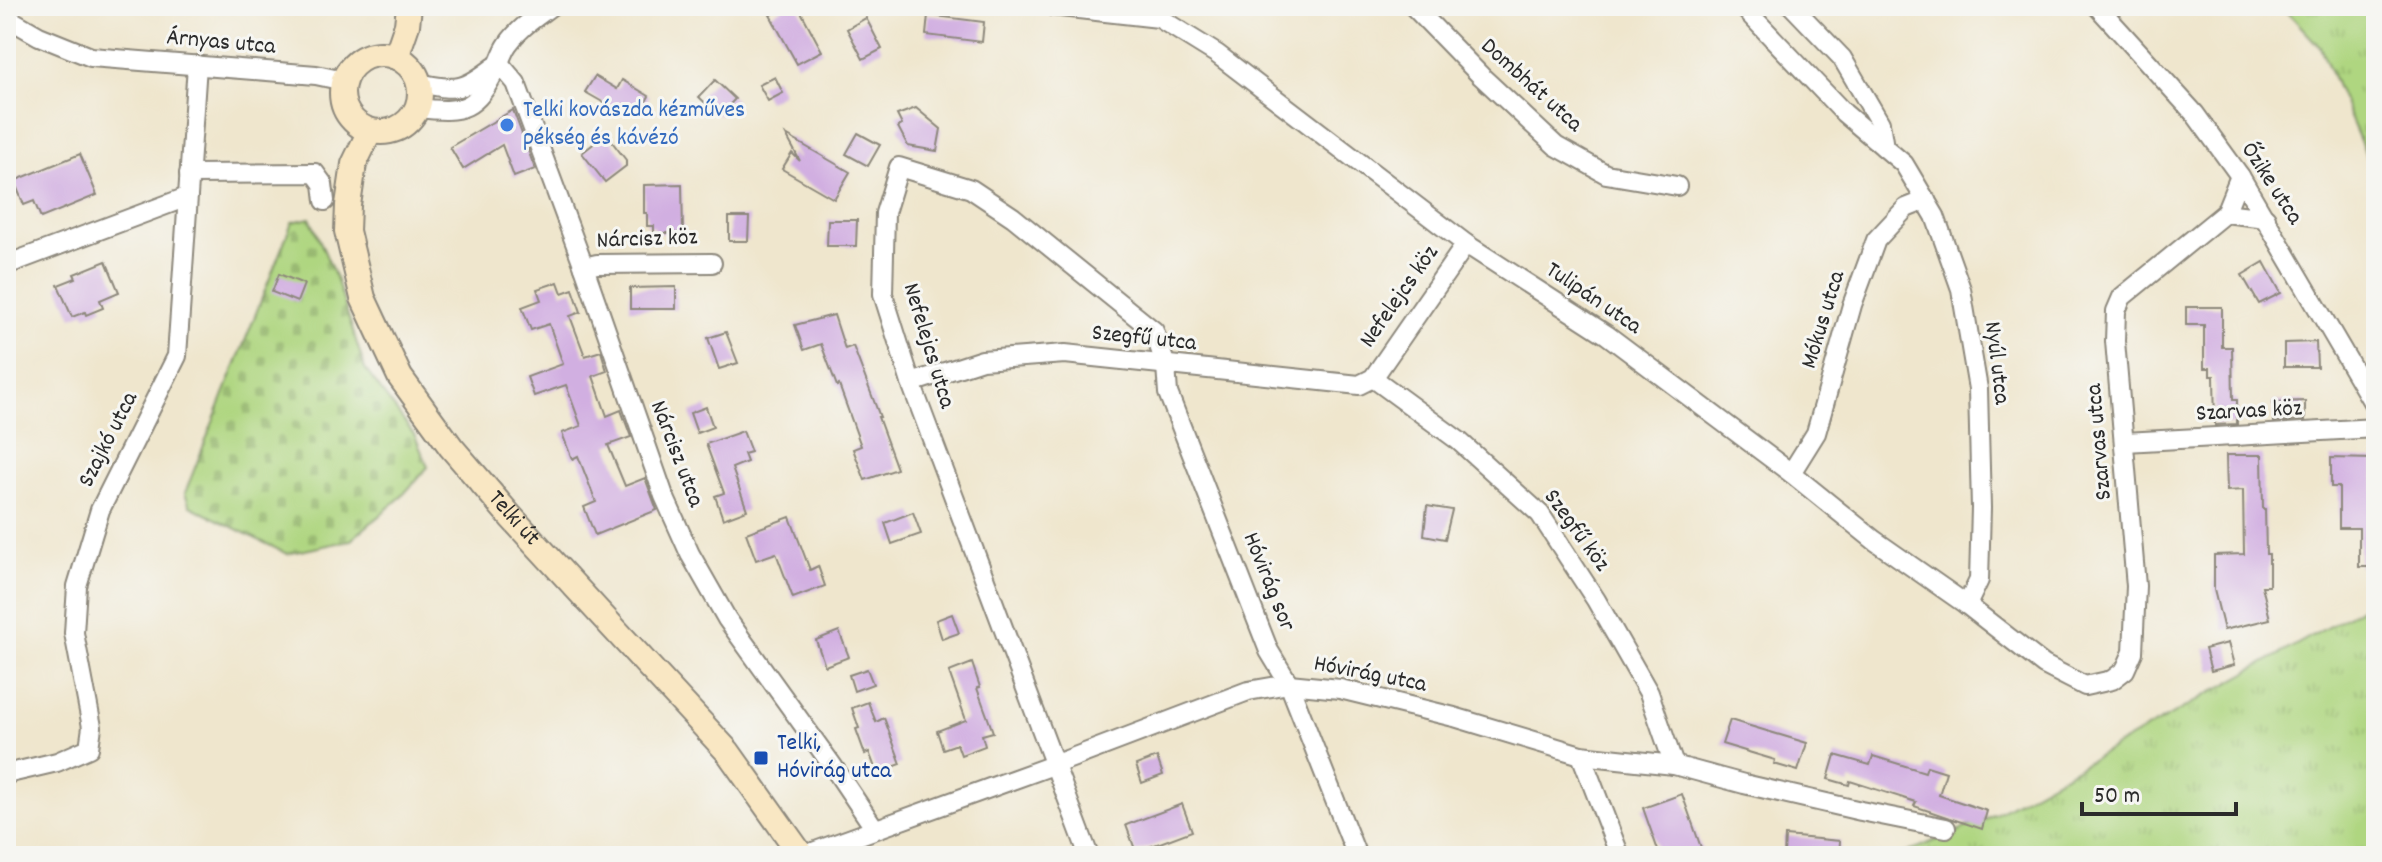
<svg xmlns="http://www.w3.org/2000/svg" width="2382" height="862" font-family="Dekko,sans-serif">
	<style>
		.grass { fill: url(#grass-tufts); stroke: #6d8056; stroke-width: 2 }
		.cemetery { fill: url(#cemetery-stones); stroke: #6d8056; stroke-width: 2 }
		.building { fill: #d1afe1 }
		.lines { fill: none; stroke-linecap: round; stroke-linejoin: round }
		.street-casing { stroke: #8d887c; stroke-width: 22 }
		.secondary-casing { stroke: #8d887c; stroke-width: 28 }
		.street { stroke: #fff; stroke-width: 18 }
		.secondary { stroke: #f9e7c3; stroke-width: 24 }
		.shop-dot { fill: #3f7fe0; stroke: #f6f6f2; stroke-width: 3 }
		.transit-dot { fill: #1a4fb4; stroke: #f6f6f2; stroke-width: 3 }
		.labels { text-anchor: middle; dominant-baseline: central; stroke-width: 6; stroke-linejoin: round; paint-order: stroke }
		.street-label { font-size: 24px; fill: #2b2b2b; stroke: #f6f6f2 }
		.shop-label { font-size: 24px; fill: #366cbe; stroke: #f6f6f2; text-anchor: start }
		.transit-label { font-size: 24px; fill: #164399; stroke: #f6f6f2; text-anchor: start }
	</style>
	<defs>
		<pattern id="grass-tufts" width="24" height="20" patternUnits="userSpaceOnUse" patternTransform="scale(2)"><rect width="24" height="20" fill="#afd680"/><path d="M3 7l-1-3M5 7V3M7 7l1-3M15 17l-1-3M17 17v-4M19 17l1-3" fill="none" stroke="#97b86f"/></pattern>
		<pattern id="cemetery-stones" width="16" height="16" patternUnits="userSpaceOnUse" patternTransform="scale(2)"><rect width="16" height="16" fill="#afd680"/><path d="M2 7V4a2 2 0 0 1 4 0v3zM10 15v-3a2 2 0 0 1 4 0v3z" fill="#97b86f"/></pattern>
	</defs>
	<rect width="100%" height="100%" fill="#f6f6f2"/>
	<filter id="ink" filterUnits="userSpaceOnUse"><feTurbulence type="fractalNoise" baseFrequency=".0125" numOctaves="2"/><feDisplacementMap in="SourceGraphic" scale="16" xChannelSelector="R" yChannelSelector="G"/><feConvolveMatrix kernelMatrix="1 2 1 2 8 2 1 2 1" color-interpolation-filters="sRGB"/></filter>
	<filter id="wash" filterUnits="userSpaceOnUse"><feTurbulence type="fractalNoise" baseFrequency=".006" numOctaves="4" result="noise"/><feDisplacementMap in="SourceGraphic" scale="32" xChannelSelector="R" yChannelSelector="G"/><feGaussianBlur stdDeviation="1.8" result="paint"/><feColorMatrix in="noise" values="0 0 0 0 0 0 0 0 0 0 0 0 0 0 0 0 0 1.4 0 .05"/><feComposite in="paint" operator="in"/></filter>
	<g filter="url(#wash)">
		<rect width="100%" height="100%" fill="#efe6cd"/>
		<g class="grass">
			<path d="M2282,6H2376V178L2320,47Z"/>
			<path d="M2376,600V856H1899L1986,819Z"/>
		</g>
		<path class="cemetery" d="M310,218L337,281L365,369L415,436L428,467L402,496L351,540L287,554L190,506L185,493L292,222Z"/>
		<g id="blocks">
			<g class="building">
				<path d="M787,6H798L822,51L797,64L770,15Z"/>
				<path d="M928,15L984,22L982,42L926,35Z"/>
				<path d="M866,18L882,49L863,59L847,29Z"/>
				<path d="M595,76L617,89L622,80L649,96L639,114L624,105L620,112L585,92Z"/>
				<path d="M775,77L783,93L768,101L759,85Z"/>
				<path d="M715,80L735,99L719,116L699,97Z"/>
				<path d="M916,108L941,129L937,151L908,146L898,127L902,125L897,115Z"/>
				<path d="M513,110L535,169L514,177L502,145L463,169L450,147Z"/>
				<path d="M858,133L880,145L868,166L846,154Z"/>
				<path d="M606,134L626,160V166L605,182L582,153Z"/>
				<path d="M786,135L850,172L834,199L782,169L792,153L800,161Z"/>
				<path d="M80,154L97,195L41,218L34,201L24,205L14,181Z"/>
				<path d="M682,184L683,233H654V226H647V213H644V185Z"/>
				<path d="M729,217H749L748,241H729Z"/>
				<path d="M828,220H857L856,246H827Z"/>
				<path d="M106,261L119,292L100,300L103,308L86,315L85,312L72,317L58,285L76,278L74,274Z"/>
				<path d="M2264,262L2281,293L2259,304L2242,275Z"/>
				<path d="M279,274L304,284L297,302L272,292Z"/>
				<path d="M558,282L562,293L573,289L581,312L570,316L585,356L601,351L607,371L593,376L607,416L621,410L631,437L608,445L625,486L645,478L657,510L595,535L584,507L596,502L578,456L572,459L562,433L581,426L566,385L534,396L527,377L563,364L549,324L531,330L522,307L541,300L537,289Z"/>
				<path d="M676,287V309H630V288Z"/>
				<path d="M2186,307H2222V347H2232L2233,400H2237V424L2215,425L2214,376H2210V368H2204V325H2186Z"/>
				<path d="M834,315L845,349L853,346L880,417H878L897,469L865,480L853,449L861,446L839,385L837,386L821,344L804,350L795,325Z"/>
				<path d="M726,332L738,363L719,369L708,338Z"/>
				<path d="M2316,342L2317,367H2284V343Z"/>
				<path d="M2305,401V420L2274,422L2273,402Z"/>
				<path d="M706,407L713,427L697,433L690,413Z"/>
				<path d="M743,431L751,452L744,454L747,462L732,468L747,510L723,519L715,496L724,493L706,444Z"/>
				<path d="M2226,455H2262L2263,509H2265L2266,554H2269V586H2262L2270,619L2224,630L2214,590V555L2244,554L2243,490L2227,491Z"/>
				<path d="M2331,458L2374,459L2376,567H2359V528H2339V487H2331Z"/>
				<path d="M1427,506L1452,510L1445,539L1424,535Z"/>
				<path d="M913,512L921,534L892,544L885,523Z"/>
				<path d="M790,517L810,570L818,566L825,586L793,598L776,553L756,560L746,533Z"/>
				<path d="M952,614L959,633L942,639L936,620Z"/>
				<path d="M839,631L849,657L825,666L816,640Z"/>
				<path d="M2228,643L2234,665L2211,671L2205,649Z"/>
				<path d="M972,663L980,687L977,688L993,732L982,735L985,746L961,755L957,744L943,749L937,731L966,720L949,672Z"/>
				<path d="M867,669L873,684L854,691L849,675Z"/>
				<path d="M868,702L876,722L884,718L901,764L877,773L869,752L865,754L856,729L859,728L852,708Z"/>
				<path d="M1730,720L1807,743L1798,771L1774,764L1775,760L1722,744Z"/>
				<path d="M1835,755L1870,765L1873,756L1925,772L1927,766L1946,772L1939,795L1987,811L1982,829L1914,806L1916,802L1850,781L1849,785L1828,779Z"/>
				<path d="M1157,757L1163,775L1142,783L1136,765Z"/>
				<path d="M1682,794L1704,856H1660L1643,808Z"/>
				<path d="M1182,804L1192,831L1136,852L1126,825Z"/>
				<path d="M1785,836L1840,841L1839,856H1784Z"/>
			</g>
		</g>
	</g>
	<g filter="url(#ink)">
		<use href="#blocks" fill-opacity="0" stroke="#8d887c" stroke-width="2"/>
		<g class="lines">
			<defs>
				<g id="street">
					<path d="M1052,6L1159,18L1217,54L1466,244L1607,335L1791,473L1874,540L1967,605L2044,665L2085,686L2112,680L2125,670L2133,652L2136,586L2115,341L2116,311L2122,297L2225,213L2240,176"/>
					<path d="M1413,6L1481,76L1556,146L1606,174L1677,186"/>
					<path d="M1742,6L1844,113L1904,164L1935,216L1961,289L1978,389L1981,508L1979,580L1967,605"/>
					<path d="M1792,6L1842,58L1880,123L1884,147"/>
					<path d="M2097,6L2195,114L2240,176L2376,408"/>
					<path d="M6,17L39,36L91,57L316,75L344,81"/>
					<path d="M499,63L516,83L584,267L664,496L690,554L727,619L832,765L875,829"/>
					<path d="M419,83C457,91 463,91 494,67"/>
					<path d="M417,108C465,113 475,111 497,67C501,59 503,51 508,44C519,28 535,18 551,6"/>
					<path d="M189,174L315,173L323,184L325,201"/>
					<path d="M2225,213L2266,218"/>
					<path d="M6,265L187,197"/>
					<path d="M584,267L597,264L712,263"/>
					<path d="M1373,378L1459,441L1540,514L1596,600L1649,693L1674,765"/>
					<path d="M911,383L982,360L1065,354L1359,385L1373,378L1466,244"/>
					<path d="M2125,442L2376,428"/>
					<path d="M1791,473L1816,433L1852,305L1876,240L1906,208L1926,200"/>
					<path d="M1581,755L1620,856"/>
					<path d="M6,774L57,762L89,748L92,727L74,633L77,586L100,510L177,356L197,65"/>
					<path d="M802,856L1056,764L1248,691L1289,684L1340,689L1454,717L1581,755L1674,765L1744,784L1861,811L1946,828"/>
					<path d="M1089,856L911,383L883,294L885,213L899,167L971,189L1013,217L1154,331L1166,366L1168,393L1269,651L1289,684L1357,856"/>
				</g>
				<g id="secondary">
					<circle cx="381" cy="93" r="39"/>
					<path d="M396,57L407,25L409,6"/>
					<path id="s1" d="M370,131L354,164L348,205L347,231L363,298L400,377L451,447L511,517L728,752L802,856"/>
				</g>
			</defs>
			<use href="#street" class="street-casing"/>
			<use href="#secondary" class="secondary-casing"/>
			<use href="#street" class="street"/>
			<use href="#secondary" class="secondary"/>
		</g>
	</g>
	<circle class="shop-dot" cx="507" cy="125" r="8"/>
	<rect class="transit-dot" x="753" y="750" width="16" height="16" rx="4"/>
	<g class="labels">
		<g class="street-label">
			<text transform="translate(221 43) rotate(5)">Árnyas utca</text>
			<text transform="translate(1531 86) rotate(42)">Dombhát utca</text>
			<text transform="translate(2271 184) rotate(57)">Őzike utca</text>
			<text transform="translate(647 240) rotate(-2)">Nárcisz köz</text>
			<text transform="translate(1400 297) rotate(-55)">Nefelejcs köz</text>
			<text transform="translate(1593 299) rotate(34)">Tulipán utca</text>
			<text transform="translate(1824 320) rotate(-73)">Mókus utca</text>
			<text transform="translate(1144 339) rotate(6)">Szegfű utca</text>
			<text transform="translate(928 346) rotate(73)">Nefelejcs utca</text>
			<text transform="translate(1996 363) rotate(83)">Nyúl utca</text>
			<text transform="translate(2249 412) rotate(-3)">Szarvas köz</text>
			<text transform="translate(109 440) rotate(-63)">Szajkó utca</text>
			<text transform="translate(2100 442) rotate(-95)">Szarvas utca</text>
			<text transform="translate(676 454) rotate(69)">Nárcisz utca</text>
			<text stroke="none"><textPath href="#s1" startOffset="442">Telki út</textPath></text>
			<text transform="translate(1576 531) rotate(54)">Szegfű köz</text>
			<text transform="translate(1268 582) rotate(68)">Hóvirág sor</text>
			<text transform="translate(1370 675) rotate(11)">Hóvirág utca</text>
		</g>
		<g class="shop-label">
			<text x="523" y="111">Telki kovászda kézműves<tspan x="523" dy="28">pékség és kávézó</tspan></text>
		</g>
		<g class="transit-label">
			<text x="777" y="744">Telki,<tspan x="777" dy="28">Hóvirág utca</tspan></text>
		</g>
	</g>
	<rect width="2382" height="862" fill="none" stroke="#f6f6f2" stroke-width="32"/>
	<path d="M2082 802v12h154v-12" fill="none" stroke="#2b2b2b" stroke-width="4"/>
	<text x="2094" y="802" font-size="24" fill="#2b2b2b" stroke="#f6f6f2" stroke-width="6" paint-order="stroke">50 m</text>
</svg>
